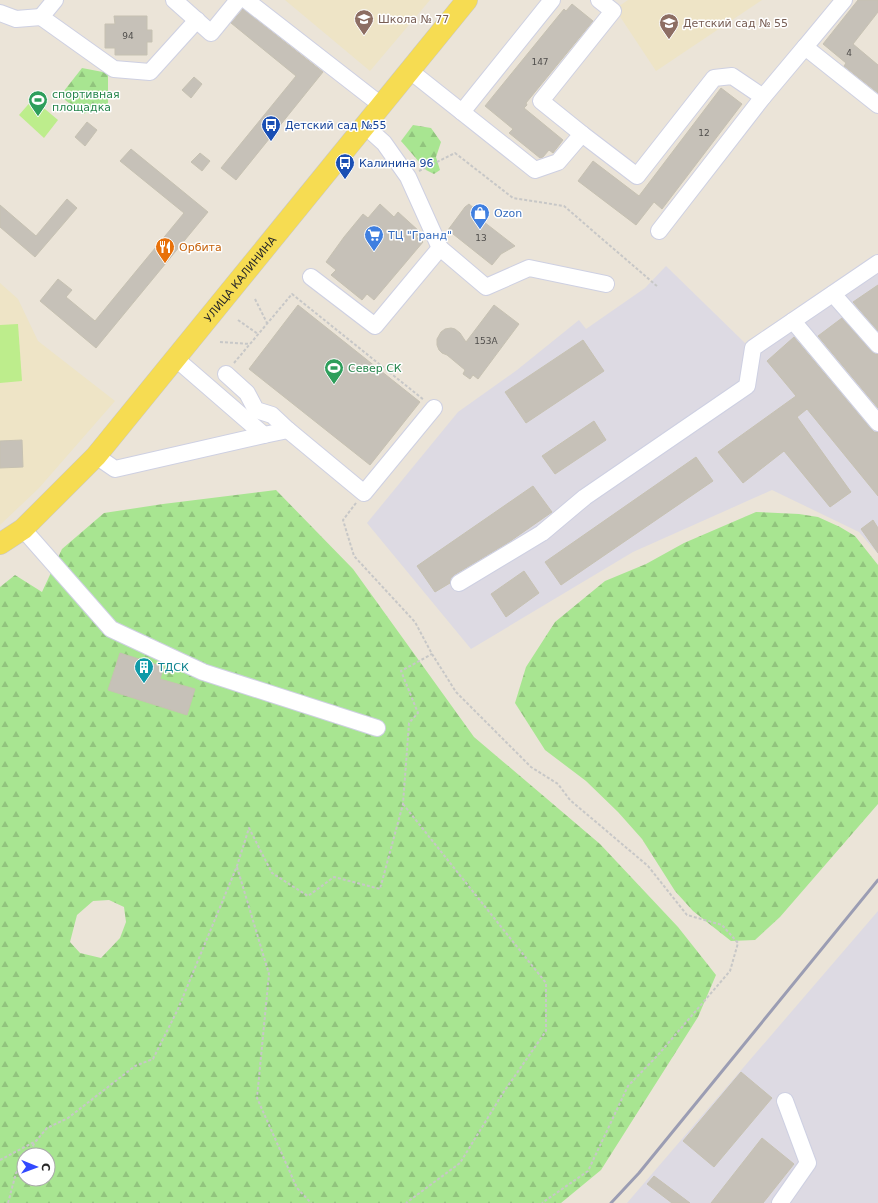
<svg xmlns="http://www.w3.org/2000/svg" width="878" height="1203" font-family="'DejaVu Sans',sans-serif">
	<style>
		.industrial { fill: #dddae3 }
		.education { fill: #eee4c6 }
		.forest { fill: url(#forest-firs); fill-rule: evenodd }
		.pitch { fill: #bded8c }
		.building { fill: #c6c1b8; stroke: #c6c1b2 }
		.lines { fill: none; stroke-linecap: round; stroke-linejoin: round }
		.minor-casing { stroke: #ced0e2; stroke-width: 18 }
		.major-casing { stroke: #c7c7c7; stroke-width: 22 }
		.path { stroke: #c7c7c7; stroke-width: 2; stroke-dasharray: 3 2; stroke-linecap: butt }
		.minor { stroke: #fff; stroke-width: 16 }
		.major { stroke: #f6dc52; stroke-width: 21 }
		.rail { stroke: #9b9db3; stroke-width: 3 }
		.labels { text-anchor: middle; dominant-baseline: central; stroke-width: 3; stroke-linejoin: round; paint-order: stroke }
		.number-label { font-size: 9px; fill: #504e4c }
		.education-label { font-size: 11px; fill: #785e54; stroke: #fff; text-anchor: start }
		.leisure-label { font-size: 11px; fill: #27864d; stroke: #fff; text-anchor: start }
		.transit-label { font-size: 11px; fill: #164399; stroke: #fff; text-anchor: start }
		.shop-label { font-size: 11px; fill: #366cbe; stroke: #fff; text-anchor: start }
		.food-label { font-size: 11px; fill: #c56008; stroke: #fff; text-anchor: start }
		.street-label { font-size: 11px; fill: #282828; stroke: #fff }
		.culture-label { font-size: 11px; fill: #0d838f; stroke: #fff; text-anchor: start }
	</style>
	<defs>
		<pattern id="forest-firs" width="22" height="20" patternUnits="userSpaceOnUse"><rect width="22" height="20" fill="#a8e591"/><path d="M5 1l3.5 6h-7zM16 11l3.5 6h-7z" fill="#91c47d"/></pattern>
	</defs>
	<rect width="100%" height="100%" fill="#ebe4d8"/>
	<g class="industrial">
		<path d="M878,256V554L859,532L772,490L633,552L471,649L367,523L458,412L517,370L579,320L586,329L645,288L666,266L746,344Z"/>
		<path d="M878,911V1203H627Z"/>
	</g>
	<g class="education">
		<path d="M285,0H430L370,71Z"/>
		<path d="M628,0H762L656,71L615,9Z"/>
		<path d="M0,283L18,299L38,341L115,401L39,488L0,525Z"/>
	</g>
	<g class="forest">
		<path d="M82,68L108,73V105L83,114L60,96Z"/>
		<path d="M413,125L431,128L441,142L436,157L440,170L434,174L426,170L401,141Z"/>
		<path d="M276,490L353,569L474,737L600,844L678,927L716,975L698,1017L601,1170L561,1203H0V587L15,575L42,592L62,549L104,513L163,504ZM109,900L124,907L126,922L120,938L101,958L80,953L70,942L77,915L93,901ZM24,1155H48V1179H24Z"/>
		<path d="M756,512L799,514L818,517L840,527L855,536L878,565V804L780,917L755,940L731,941L693,911L675,891L642,839L618,812L586,781L545,750L515,703L526,667L555,622L605,581L646,564L684,543Z"/>
	</g>
	<g class="pitch">
		<path d="M33,99L58,120L44,138L19,115Z"/>
		<path d="M18,324L22,381L0,383V325Z"/>
	</g>
	<g class="building">
		<path d="M858,0H878V12L853,44L878,65V93L844,66L846,63L823,44Z"/>
		<path d="M572,4L593,21L526,103L527,105L524,108L563,140L553,153L549,150L543,157L540,158L509,133L513,129L485,106L564,9L566,11Z"/>
		<path d="M243,9L323,72L236,180L221,168L296,76L231,23Z"/>
		<path d="M114,16H147V30H152V42H147V55H115V48H105V24H115Z"/>
		<path d="M194,77L202,84L191,98L182,90Z"/>
		<path d="M721,88L742,104L662,209L654,202L636,225L578,181L593,161L639,196Z"/>
		<path d="M87,122L97,130L85,146L75,137Z"/>
		<path d="M131,149L208,212L96,348L40,301L58,279L72,290L66,297L95,321L184,213L120,161Z"/>
		<path d="M200,153L210,161L202,171L191,162Z"/>
		<path d="M67,199L77,208L35,257L0,227V205L36,236Z"/>
		<path d="M380,204L394,217L398,212L420,232L416,237L423,242L374,300L367,294L362,300L331,275L336,270L326,262L344,237L363,214L368,218Z"/>
		<path d="M469,204L475,209V215L515,246L501,254L492,265L448,230L465,207Z"/>
		<path d="M878,285V331L853,302Z"/>
		<path d="M298,305L420,402L370,465L249,369Z"/>
		<path d="M494,305L519,324L478,379L473,375L470,379L463,374L465,370L447,355L442,353L439,350L437,345V339L441,332L445,329L451,328L455,329L460,333L466,342Z"/>
		<path d="M842,318L871,351L875,354H878V408L818,336Z"/>
		<path d="M794,337L871,429L874,432H878V496L807,409L797,417L851,492L830,507L784,451L743,483L718,452L796,396L767,361Z"/>
		<path d="M583,340L604,371L526,423L505,392Z"/>
		<path d="M594,421L606,440L555,474L542,456Z"/>
		<path d="M22,440L23,467L0,468V441Z"/>
		<path d="M696,457L713,481L561,585L545,562Z"/>
		<path d="M533,486L552,512L509,542L454,575L451,578L450,583L435,592L417,566Z"/>
		<path d="M873,520L878,528V553L861,529Z"/>
		<path d="M524,571L539,593L506,617L491,594Z"/>
		<path d="M120,653L164,667L160,679L195,689L187,715L108,690Z"/>
		<path d="M741,1072L772,1098L714,1167L683,1141Z"/>
		<path d="M762,1138L794,1164L763,1203H711Z"/>
		<path d="M654,1176L690,1203H672L647,1184Z"/>
	</g>
	<g class="lines">
		<defs>
			<g id="minor">
				<path d="M55,0L41,17L114,69L150,72L197,20"/>
				<path d="M174,0L211,33L238,0"/>
				<path d="M246,0L381,105"/>
				<path d="M844,0L805,47L878,105"/>
				<path d="M0,13L16,19L41,17"/>
				<path d="M409,70L535,170L558,162L582,134L541,101L613,11L599,0"/>
				<path d="M763,97L805,47"/>
				<path d="M462,112L552,0"/>
				<path d="M364,125L384,143L408,177L440,248L486,287L529,268L606,284"/>
				<path d="M582,134L637,176L714,78L732,76L763,97L659,231"/>
				<path d="M311,277L375,326L440,248"/>
				<path d="M833,294L878,345"/>
				<path d="M793,321L878,423"/>
				<path d="M226,374L247,393L256,410L272,415L288,430"/>
				<path d="M264,435L288,430L364,493L434,408"/>
				<path d="M96,456L115,469L264,435L175,358"/>
				<path d="M23,529L111,629L203,672L377,728"/>
				<path d="M459,583L542,533L585,497L747,386L753,348L878,263"/>
				<path d="M780,1203L808,1163L785,1101"/>
			</g>
			<g id="major">
				<path id="s1" d="M0,544L23,529L96,456L467,0"/>
			</g>
		</defs>
		<use href="#minor" class="minor-casing"/>
		<use href="#major" class="major-casing"/>
		<g class="path">
			<path d="M419,171L455,153L513,198L564,206L658,287"/>
			<path d="M255,299L267,323"/>
			<path d="M238,320L258,334"/>
			<path d="M220,342L250,344"/>
			<path d="M234,363L292,294L424,400"/>
			<path d="M356,503L343,520L354,556L415,622L432,654L456,692L531,767L558,784L570,800L648,866L687,915L722,925L738,943L730,971L658,1055L628,1086L588,1171L542,1203"/>
			<path d="M403,804L546,983V1031L503,1093L460,1163L406,1203"/>
			<path d="M237,867L269,974L257,1098L297,1188L311,1203"/>
			<path d="M28,1155L35,1142"/>
			<path d="M0,1160L36,1141L47,1128L68,1118L135,1066L153,1059L178,1009L237,866L249,828L272,873L308,896L334,877L380,889L403,804L409,723L418,713L401,671L432,654"/>
			<path d="M8,1203L16,1173L24,1161"/>
		</g>
		<use href="#minor" class="minor"/>
		<use href="#major" class="major"/>
		<path class="rail" d="M611,1203L639,1173L878,880"/>
	</g>
	<defs>
		<symbol id="school-pin" viewBox="-11 -11 22 30"><path d="M0 17L-7.5 6A9.5 9.5 0 1 1 7.5 6Z" fill="#8d6e63" stroke="#fff"/><path d="M0-5L7-2L0 1L-7-2ZM-4 1L0 2.5L4 1V4Q0 6-4 4Z" fill="#fff"/></symbol>
		<symbol id="stadium-pin" viewBox="-11 -11 22 30"><path d="M0 17L-7.5 6A9.5 9.5 0 1 1 7.5 6Z" fill="#2e9e5b" stroke="#fff"/><path d="M0-5a6.5 5 0 1 0 0 10a6.5 5 0 1 0 0-10ZM-3.5-1.8h7v3.6h-7Z" fill="#fff"/></symbol>
		<symbol id="bus-pin" viewBox="-11 -11 22 30"><path d="M0 17L-7.5 6A9.5 9.5 0 1 1 7.5 6Z" fill="#1a4fb4" stroke="#fff"/><path d="M-5-6H5V4H4V6H2V4H-2V6H-4V4H-5ZM-3.5-4V0h7V-4ZM-3.5 1.2v1.5H-2V1.2ZM2 1.2v1.5H3.5V1.2Z" fill="#fff"/></symbol>
		<symbol id="shop-pin" viewBox="-11 -11 22 30"><path d="M0 17L-7.5 6A9.5 9.5 0 1 1 7.5 6Z" fill="#3f7fe0" stroke="#fff"/><path d="M-5-2.5h2.3a2.7 3.5 0 0 1 5.4 0H5L5.5 6h-11ZM-1.5-2.5h3a1.5 2.3 0 0 0-3 0Z" fill="#fff"/></symbol>
		<symbol id="supermarket-pin" viewBox="-11 -11 22 30"><path d="M0 17L-7.5 6A9.5 9.5 0 1 1 7.5 6Z" fill="#3f7fe0" stroke="#fff"/><path d="M-6-5.5h2.5l.6 2H6L4.5 2H-2.5L-4.4-4H-6ZM-1.5 3.2a1.3 1.3 0 1 0 .1 0ZM3 3.2a1.3 1.3 0 1 0 .1 0Z" fill="#fff"/></symbol>
		<symbol id="restaurant-pin" viewBox="-11 -11 22 30"><path d="M0 17L-7.5 6A9.5 9.5 0 1 1 7.5 6Z" fill="#e8710a" stroke="#fff"/><path d="M-5-6h1v4h1v-4h1v4h1v-4h1v5L-1.5 .5V6h-2V.5L-5-1ZM5-6V6H3V1.5H1.5Q1.5-4 5-6Z" fill="#fff"/></symbol>
		<symbol id="building-pin" viewBox="-11 -11 22 30"><path d="M0 17L-7.5 6A9.5 9.5 0 1 1 7.5 6Z" fill="#0f9aa8" stroke="#fff"/><path d="M-4-6H4V6H1V3H-1V6H-4ZM-2.5-4.3h1.7v1.8h-1.7ZM.8-4.3h1.7v1.8H.8ZM-2.5-1h1.7V.8h-1.7ZM.8-1h1.7V.8H.8Z" fill="#fff"/></symbol>
	</defs>
	<g fill-rule="evenodd">
		<use href="#school-pin" x="353" y="8" width="22" height="30"/>
		<use href="#school-pin" x="658" y="12" width="22" height="30"/>
		<use href="#stadium-pin" x="27" y="89" width="22" height="30"/>
		<use href="#bus-pin" x="260" y="114" width="22" height="30"/>
		<use href="#bus-pin" x="334" y="152" width="22" height="30"/>
		<use href="#shop-pin" x="469" y="202" width="22" height="30"/>
		<use href="#supermarket-pin" x="363" y="224" width="22" height="30"/>
		<use href="#restaurant-pin" x="154" y="236" width="22" height="30"/>
		<use href="#stadium-pin" x="323" y="357" width="22" height="30"/>
		<use href="#building-pin" x="133" y="656" width="22" height="30"/>
	</g>
	<g class="labels">
		<g class="number-label">
			<text x="128" y="36">94</text>
			<text x="849" y="53">4</text>
			<text x="540" y="62">147</text>
			<text x="704" y="133">12</text>
			<text x="481" y="238">13</text>
			<text x="486" y="341">153А</text>
		</g>
		<g class="education-label">
			<text x="378" y="19">Школа № 77</text>
			<text x="683" y="23">Детский сад № 55</text>
		</g>
		<g class="leisure-label">
			<text x="52" y="94">спортивная<tspan x="52" dy="13">площадка</tspan></text>
			<text x="348" y="368">Север СК</text>
		</g>
		<g class="transit-label">
			<text x="285" y="125">Детский сад №55</text>
			<text x="359" y="163">Калинина 96</text>
		</g>
		<g class="shop-label">
			<text x="494" y="213">Ozon</text>
			<text x="388" y="235">ТЦ "Гранд"</text>
		</g>
		<g class="food-label">
			<text x="179" y="247">Орбита</text>
		</g>
		<g class="street-label">
			<text stroke="none"><textPath href="#s1" startOffset="359">УЛИЦА КАЛИНИНА</textPath></text>
		</g>
		<g class="culture-label">
			<text x="158" y="667">ТДСК</text>
		</g>
	</g>
	<g transform="translate(36 1167) rotate(91)"><circle r="19" fill="#ffffff" stroke="#a9a9a9"/>
	<path d="M0-3L7 15L0 10L-7 15Z" fill="#3249ff"/>
	<text y="-6" font-size="11" font-weight="bold" text-anchor="middle" fill="#282828">С</text>
	</g>
</svg>
